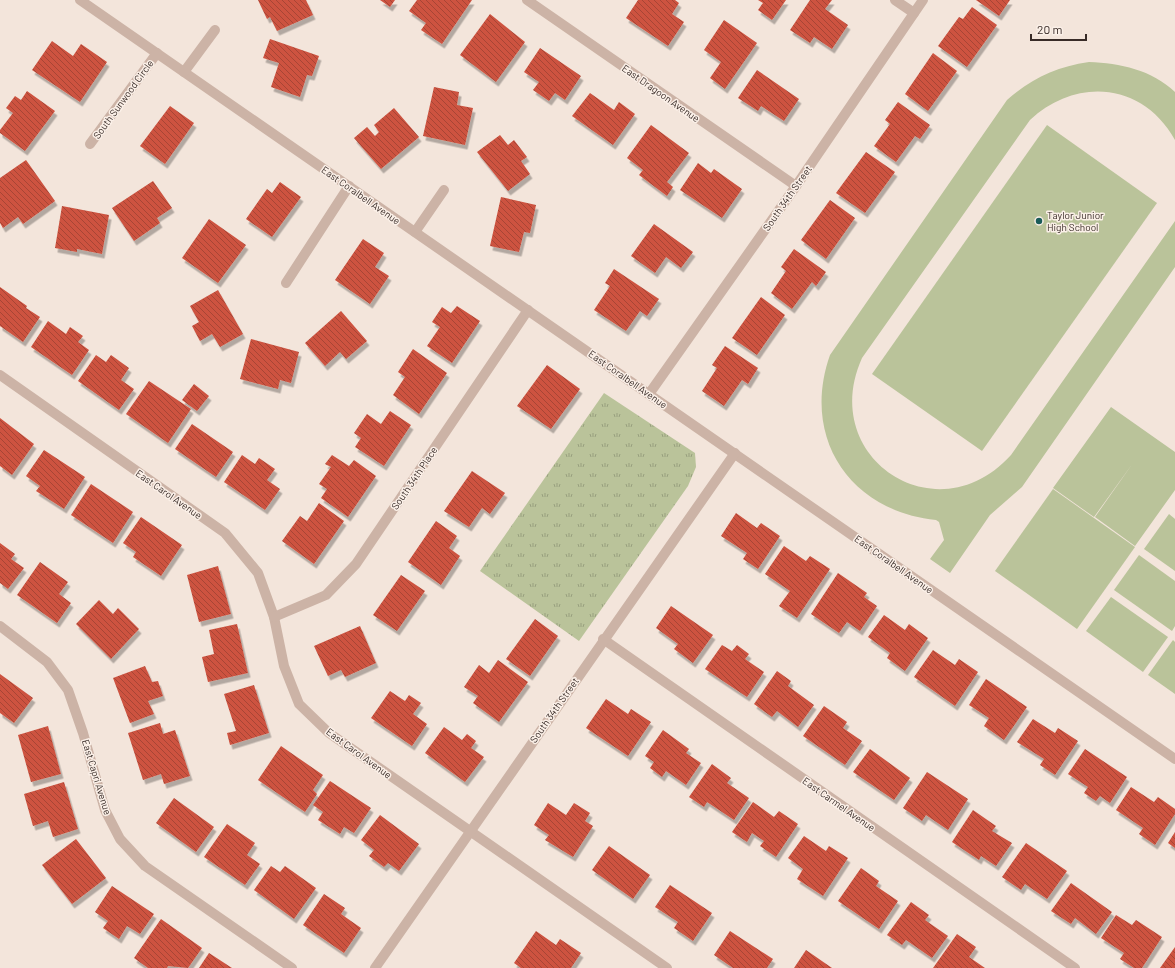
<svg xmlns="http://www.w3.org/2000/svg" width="1175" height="968" font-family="Barlow,sans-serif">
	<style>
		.grass { fill: #bac39a }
		.park { fill: url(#park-tufts) }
		.building { fill: url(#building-back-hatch); filter: url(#shadow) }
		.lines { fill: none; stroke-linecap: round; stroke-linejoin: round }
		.minor { stroke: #ccb3a6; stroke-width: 10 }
		.poi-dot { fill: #1a5c59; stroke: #fbf0e8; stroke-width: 1.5 }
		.labels { text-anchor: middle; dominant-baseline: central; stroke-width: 3; stroke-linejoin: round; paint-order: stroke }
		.street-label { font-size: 10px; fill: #382b27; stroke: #fbf0e8 }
		.poi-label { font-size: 10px; fill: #382b27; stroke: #fbf0e8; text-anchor: start }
	</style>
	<defs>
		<pattern id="park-tufts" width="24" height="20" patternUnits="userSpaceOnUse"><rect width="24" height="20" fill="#bac39a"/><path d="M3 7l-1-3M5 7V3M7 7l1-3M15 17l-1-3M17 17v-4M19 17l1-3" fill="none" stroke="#989f7e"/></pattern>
		<pattern id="building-back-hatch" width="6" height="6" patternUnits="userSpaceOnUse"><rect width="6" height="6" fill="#cd523f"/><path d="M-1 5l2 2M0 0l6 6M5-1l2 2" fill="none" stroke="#a74435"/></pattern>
		<filter id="shadow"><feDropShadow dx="2.5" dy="4.5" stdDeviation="0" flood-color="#0004"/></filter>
	</defs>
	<rect width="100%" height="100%" fill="#f3e5db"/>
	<g class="grass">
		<path d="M1089,62C1120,63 1152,70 1175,92V140C1143,82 1076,77 1030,120L862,358C817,458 937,537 1011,455L1175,221V267L1022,487L990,515L950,573L930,559L944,540L939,522L936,520C849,511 801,437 830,355L1007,100C1032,78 1056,67 1089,62Z"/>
		<path d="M1047,125L1157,203L982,451L872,374Z"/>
		<path d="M1111,407L1175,452V490L1135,546L1095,517L1133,463L1094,517L1053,488Z"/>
		<path d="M1053,489L1135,547L1077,629L995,571Z"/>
		<path d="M1169,514L1175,519V571L1144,549Z"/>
		<path d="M1139,555L1175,581V626L1172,631L1114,590Z"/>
		<path d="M1111,597L1168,637L1143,672L1086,631Z"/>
		<path d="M1173,640L1175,642V694L1148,675Z"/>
	</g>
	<path class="park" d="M604,393L695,453L696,467L688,486L579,641L480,571Z"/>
	<g class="building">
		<path d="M258,0H306L313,15L277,31L270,17L267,19Z"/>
		<path d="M380,0H395L390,7Z"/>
		<path d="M417,0H472L442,44L421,30L426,23L409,11Z"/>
		<path d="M638,0H675L679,3L672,14L684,22L668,46L626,18Z"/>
		<path d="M758,0H786L772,20L758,10L763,3Z"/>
		<path d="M810,0H832L825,9L848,25L832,49L814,37L810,43L790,30Z"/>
		<path d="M976,0H1010L999,16Z"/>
		<path d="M972,7L997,25L967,67L938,46L959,17L963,19Z"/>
		<path d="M490,14L525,42L496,82L460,55Z"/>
		<path d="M724,20L757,43L725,89L710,78L721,62L704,50Z"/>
		<path d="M270,39L319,56L312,76L307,75L300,97L271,87L279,63L263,58Z"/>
		<path d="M52,41L73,56L81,44L107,62L80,102L32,70Z"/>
		<path d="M540,48L581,76L565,100L555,93L549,101L533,90L539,82L524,72Z"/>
		<path d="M933,53L957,71L928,111L905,94Z"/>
		<path d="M757,70L799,99L784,121L761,106L758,111L738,98Z"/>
		<path d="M434,87L459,92L457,105L473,108L465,145L423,136Z"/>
		<path d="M27,91L55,111L25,151L0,133V130L13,113L6,108L15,96L21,100Z"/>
		<path d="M590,93L614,110L619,102L635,114L613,145L572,116Z"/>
		<path d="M898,102L930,125L920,139L915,136L896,162L874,146L890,124L885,120Z"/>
		<path d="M170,106L194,123L165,164L140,146Z"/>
		<path d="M394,108L419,137L381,169L354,138L367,127L375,136L379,132L374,125Z"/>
		<path d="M651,125L689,153L667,182L673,187L667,196L639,175L643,170L627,158Z"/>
		<path d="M500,135L508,145L514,140L527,157L521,161L530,174L508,191L477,152Z"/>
		<path d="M866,152L895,172L865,213L836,193Z"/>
		<path d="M26,160L55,201L23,224L18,217L3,228L0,223V178Z"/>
		<path d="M698,163L711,173L714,169L742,189L722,218L680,190Z"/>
		<path d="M153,181L172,208L157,218L160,223L134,241L112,208Z"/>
		<path d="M280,182L301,197L272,237L246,219L267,189L272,193Z"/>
		<path d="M501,197L536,205L530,233L524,232L519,252L490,246Z"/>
		<path d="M830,200L855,218L826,259L801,240Z"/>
		<path d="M62,206L109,215L102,254L77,249V252L55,248Z"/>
		<path d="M209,219L246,245L218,283L182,258Z"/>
		<path d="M654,224L693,252L681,268L666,257L655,273L631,256Z"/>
		<path d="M363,239L384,253L375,267L389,276L370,304L335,280Z"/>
		<path d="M794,249L826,272L816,286L812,282L792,309L771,293L786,271L781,267Z"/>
		<path d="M614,269L659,299L647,316L640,311L626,331L594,310L610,286L605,283Z"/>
		<path d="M0,287L27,306L26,308L40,317L23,342L0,326Z"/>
		<path d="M218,290L243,334L220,347L212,334L200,341L192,326L199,322L190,306Z"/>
		<path d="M761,297L785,315L757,355L732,338Z"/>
		<path d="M457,306L480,321L452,363L427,346L440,327L432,322L442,307L451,313Z"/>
		<path d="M341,311L367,341L346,359L340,352L325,366L305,343Z"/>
		<path d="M48,321L66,334L70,327L83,336L78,342L89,350L72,375L31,347Z"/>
		<path d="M251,339L299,352L291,383L280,380L278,389L240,379Z"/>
		<path d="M725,346L758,368L748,384L742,380L724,406L702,391L717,368L712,365Z"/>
		<path d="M413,349L447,373L419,414L393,395L405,377L398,372Z"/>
		<path d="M96,355L106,362L111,355L129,368L121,380L134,389L119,410L78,381Z"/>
		<path d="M547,365L580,389L551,429L517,406Z"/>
		<path d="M149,381L191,409L168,443L126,414Z"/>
		<path d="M194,384L209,396L197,411L182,400Z"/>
		<path d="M390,411L411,425L384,466L355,447L361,438L354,433L367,414L381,424Z"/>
		<path d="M0,418L34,444L12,475L0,466Z"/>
		<path d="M192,424L233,452L216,477L175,449Z"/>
		<path d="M44,450L85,477L64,509L36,491L40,486L26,476Z"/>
		<path d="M242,455L255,464L259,458L275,469L267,480L280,489L265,510L224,482Z"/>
		<path d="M332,455L349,466L354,460L376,476L348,517L321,498L327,489L319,484L331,467L325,464Z"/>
		<path d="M472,471L505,493L490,514L482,508L469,527L444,511Z"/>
		<path d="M91,484L133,512L113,543L71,515Z"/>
		<path d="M319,503L344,521L314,564L282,541L300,516L307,521Z"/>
		<path d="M736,513L757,528L761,523L780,536L758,569L743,559L747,553L721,536Z"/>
		<path d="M141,517L182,545L161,576L133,557L136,552L123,543Z"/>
		<path d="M436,521L457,536L449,548L460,556L441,585L408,562Z"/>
		<path d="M0,543L15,554L11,559L24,568L8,589L0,583Z"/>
		<path d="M784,546L806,561L810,556L830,569L797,618L779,606L790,591L765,574Z"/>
		<path d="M40,562L68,582L59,594L71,603L57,623L17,595Z"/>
		<path d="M218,566L231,614L199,622L187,575Z"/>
		<path d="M838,573L867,593L864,597L877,606L860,631L847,622L839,633L811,614Z"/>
		<path d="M401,575L425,591L397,631L373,615Z"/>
		<path d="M99,600L113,614L118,608L139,629L111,659L76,624Z"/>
		<path d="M671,606L713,635L693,663L674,649L678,644L656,628Z"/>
		<path d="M884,615L905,630L909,624L928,638L905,671L887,658L890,653L868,637Z"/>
		<path d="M535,619L558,636L530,676L506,659Z"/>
		<path d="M237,624L248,673L208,682L202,657L214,654L209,630Z"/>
		<path d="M360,626L376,663L345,677L341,670L328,676L314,646Z"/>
		<path d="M722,645L732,651L737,645L749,654L745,659L764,672L747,697L705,669Z"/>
		<path d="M933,650L955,665L959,659L978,672L955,706L914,677Z"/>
		<path d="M498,660L528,682L499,722L473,703L478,696L464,687L479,665L489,673Z"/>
		<path d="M145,666L152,682L158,681L163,696L148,701L154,714L130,723L113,678Z"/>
		<path d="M777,671L791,681L788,686L814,705L798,727L777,711L772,717L754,704Z"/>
		<path d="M0,674L33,698L14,723L0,713Z"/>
		<path d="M986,679L1027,707L1004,740L984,726L989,718L969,705Z"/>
		<path d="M254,685L269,733L230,745L227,733L236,731L224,694Z"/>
		<path d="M390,691L405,701L409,695L421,703L413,714L427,724L412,746L371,718Z"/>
		<path d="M606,699L628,714L631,709L651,722L628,756L586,728Z"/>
		<path d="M824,706L847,722L843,728L862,741L845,765L803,736Z"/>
		<path d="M1033,719L1055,733L1058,728L1078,741L1055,775L1040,765L1044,759L1017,742Z"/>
		<path d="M160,723L163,734L175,730L190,776L164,784L161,774L143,780L128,733Z"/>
		<path d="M48,726L61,774L31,782L18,735Z"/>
		<path d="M444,727L462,740L467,734L476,741L471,748L484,757L465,782L425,753Z"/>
		<path d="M663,730L689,749L686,753L701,763L686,785L666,771L662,777L650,768L654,762L645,756Z"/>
		<path d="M281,746L323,775L313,790L317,794L305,812L258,780Z"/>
		<path d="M870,749L910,778L894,800L853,772Z"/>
		<path d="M1085,749L1127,777L1110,803L1100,796L1096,801L1084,793L1088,787L1068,774Z"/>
		<path d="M712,764L731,778L727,783L749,798L734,820L707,802L704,807L689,797Z"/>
		<path d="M927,772L968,799L948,830L926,815L922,821L903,808Z"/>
		<path d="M330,781L371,808L354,833L344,827L340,834L318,820L323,812L313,805Z"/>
		<path d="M64,782L78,829L53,837L48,821L33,826L24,794Z"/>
		<path d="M1131,787L1154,802L1158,797L1175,809V814L1155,845L1139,834L1143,828L1116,810Z"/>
		<path d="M174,798L214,827L196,852L156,823Z"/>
		<path d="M753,802L774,817L779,811L798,824L776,857L760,846L764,841L752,833L747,842L732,832Z"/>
		<path d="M548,803L566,815L574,803L590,813L585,821L593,826L573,857L545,840L549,835L534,825Z"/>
		<path d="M973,810L996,826L992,831L1012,843L996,866L981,856L979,860L952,842Z"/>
		<path d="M380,815L419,844L399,871L388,863L384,867L369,856L374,850L361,840Z"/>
		<path d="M227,824L255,843L247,855L260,864L245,885L204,857Z"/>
		<path d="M1175,832V848L1168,843Z"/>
		<path d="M804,836L826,851L829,846L848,858L823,896L797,879L803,869L788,858Z"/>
		<path d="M76,839L106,878L72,904L42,865Z"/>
		<path d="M1026,843L1067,871L1047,899L1025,884L1021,890L1002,877Z"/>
		<path d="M609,846L650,875L633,899L592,870Z"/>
		<path d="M271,866L280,872L285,866L316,888L294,919L254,890Z"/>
		<path d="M861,868L879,881L876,886L898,901L879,929L838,901Z"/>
		<path d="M1071,883L1112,912L1096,934L1075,918L1071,924L1051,911Z"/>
		<path d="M670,885L712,913L693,941L674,928L678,922L655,907Z"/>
		<path d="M112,886L154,914L140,934L127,926L119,939L103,928L108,921L95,912Z"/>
		<path d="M324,894L345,908L341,914L361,928L344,953L303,925Z"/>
		<path d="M911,902L929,915L925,920L948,936L932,958L906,940L902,945L887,935Z"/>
		<path d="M1116,915L1132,925L1136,920L1162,937L1142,968H1134L1120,959L1124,953L1101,938Z"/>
		<path d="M161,919L202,948L188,968L168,966L167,968H148L134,958Z"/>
		<path d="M536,931L556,945L560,939L581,953L571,968H521L514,963Z"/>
		<path d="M730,931L773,959L767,968H733L714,955Z"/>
		<path d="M957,934L976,947L969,957L985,968H933Z"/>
		<path d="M1175,947V968H1160Z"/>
		<path d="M806,950L832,968H794Z"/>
		<path d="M209,953L232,968H199Z"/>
	</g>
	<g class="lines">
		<g class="minor">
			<path d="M80,0L1175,759"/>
			<path d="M527,0L796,186"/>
			<path d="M895,0L914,13"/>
			<path d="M184,72L215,30"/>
			<path d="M90,144L157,53"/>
			<path d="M415,232L444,190"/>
			<path d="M286,283L349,186"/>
			<path d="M0,375L225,533L258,573L274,617L284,666L299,704L329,733L667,968"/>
			<path d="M649,394L796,186L923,0"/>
			<path d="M274,617L326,595L356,564L528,310"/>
			<path d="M0,626L47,662L68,690L83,733L105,810L120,839L145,866L292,968"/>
			<path d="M603,639L1075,968"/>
			<path d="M375,968L735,453"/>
		</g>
	</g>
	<circle class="poi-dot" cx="1039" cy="221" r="4"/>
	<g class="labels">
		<g class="street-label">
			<text transform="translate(661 93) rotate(35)">East Dragoon Avenue</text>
			<text transform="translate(123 99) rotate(-54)">South Sunwood Circle</text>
			<text transform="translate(361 195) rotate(35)">East Coralbell Avenue</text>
			<text transform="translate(787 198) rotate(-55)">South 34th Street</text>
			<text transform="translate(628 379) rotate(35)">East Coralbell Avenue</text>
			<text transform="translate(414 478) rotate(-56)">South 34th Place</text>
			<text transform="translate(169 494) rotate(35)">East Carol Avenue</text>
			<text transform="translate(894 564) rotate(35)">East Coralbell Avenue</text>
			<text transform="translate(554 710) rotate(-55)">South 34th Street</text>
			<text transform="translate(359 753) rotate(36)">East Carol Avenue</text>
			<text transform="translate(97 777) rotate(73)">East Capri Avenue</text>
			<text transform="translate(839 804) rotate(35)">East Carmel Avenue</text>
		</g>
		<g class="poi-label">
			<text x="1047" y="215">Taylor Junior<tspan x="1047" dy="12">High School</tspan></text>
		</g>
	</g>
	<path d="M1031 34v6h55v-6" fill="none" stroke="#382b27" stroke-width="2"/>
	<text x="1037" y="34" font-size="12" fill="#382b27" stroke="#fbf0e8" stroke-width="3" paint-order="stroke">20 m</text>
</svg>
